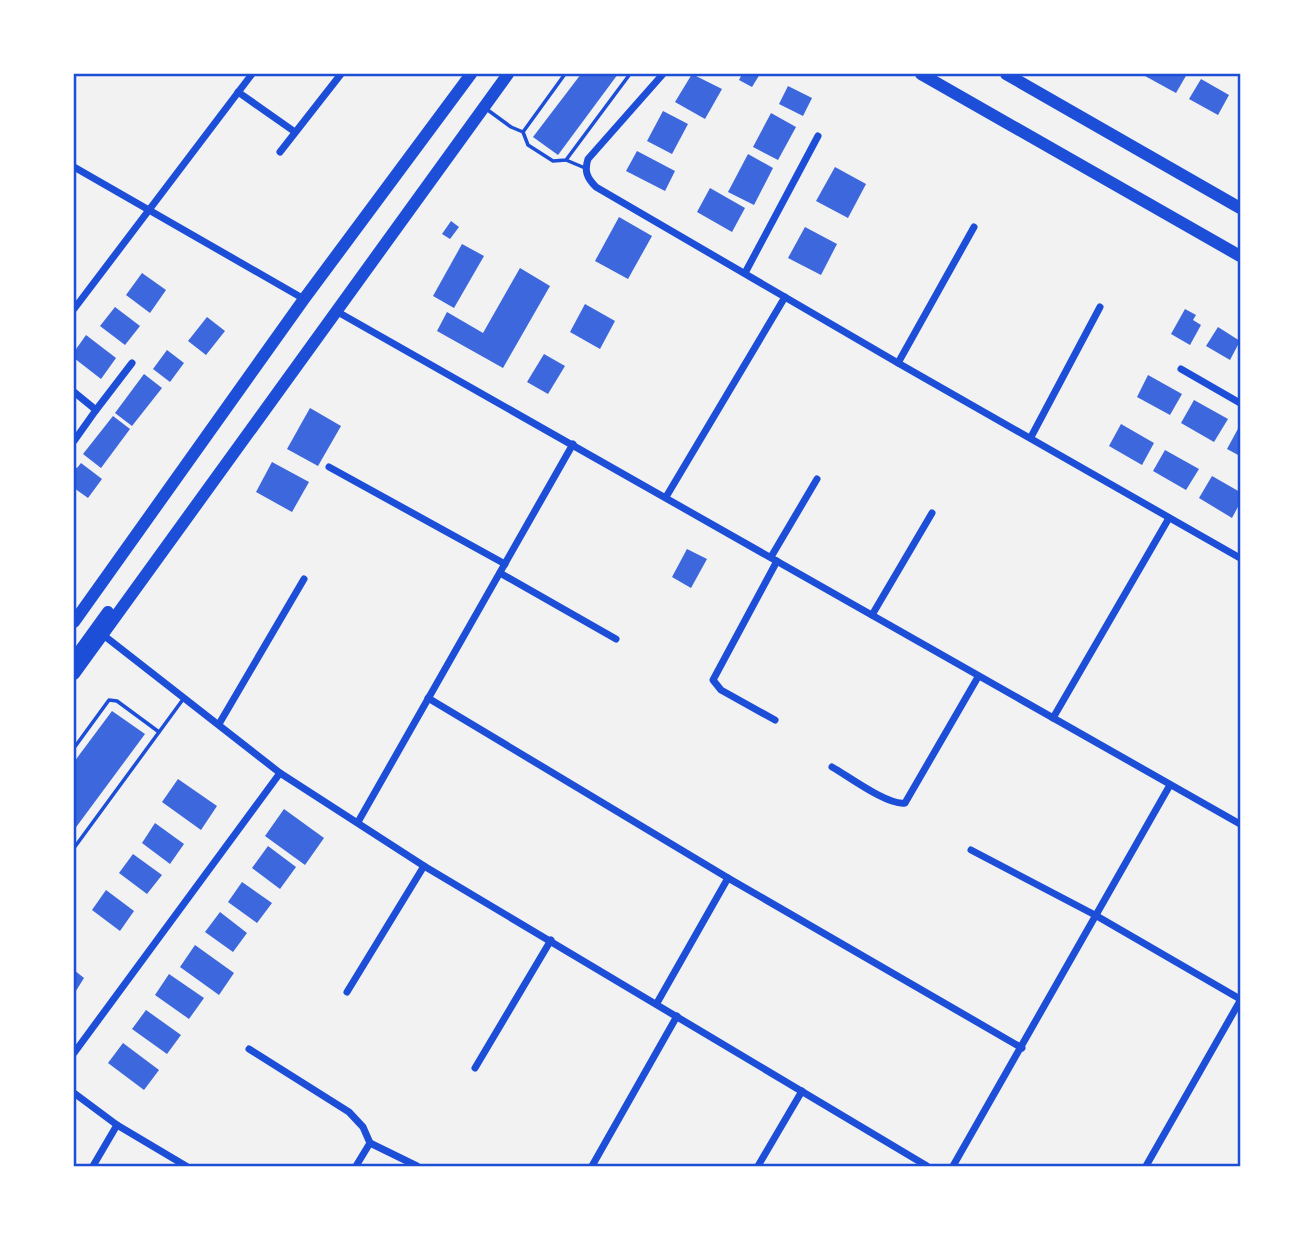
<svg xmlns="http://www.w3.org/2000/svg" width="1314" height="1240" font-family="Mulish,sans-serif">
	<style>
		.building { fill: #3d67dc }
		.lines { fill: none; stroke-linecap: round; stroke-linejoin: round }
		.service { stroke: #1d4ed8; stroke-width: 3.5 }
		.minor { stroke: #1d4ed8; stroke-width: 7 }
		.primary { stroke: #1d4ed8; stroke-width: 12 }
		.trunk { stroke: #1d4ed8; stroke-width: 12 }
		.neatline { fill: none; stroke: #1d4ed8; stroke-width: 2.5 }
	</style>
	<rect width="100%" height="100%" fill="#f2f2f2"/>
	<g class="building">
		<path d="M581,74H618L558,155L533,137Z"/>
		<path d="M692,74L722,89L705,119L675,102Z"/>
		<path d="M742,74H760L752,87L739,80Z"/>
		<path d="M1146,74H1187L1176,93L1145,76Z"/>
		<path d="M1201,79L1229,95L1218,115L1189,99Z"/>
		<path d="M788,86L812,98L803,116L779,104Z"/>
		<path d="M663,111L688,124L672,154L647,141Z"/>
		<path d="M771,113L796,127L778,160L753,147Z"/>
		<path d="M637,151L675,171L665,191L626,171Z"/>
		<path d="M748,154L773,168L754,205L728,192Z"/>
		<path d="M835,167L866,184L848,218L816,201Z"/>
		<path d="M710,188L745,208L732,232L697,212Z"/>
		<path d="M619,217L652,236L628,279L595,261Z"/>
		<path d="M451,221L459,227L450,239L442,234Z"/>
		<path d="M805,227L837,244L821,275L788,258Z"/>
		<path d="M462,244L484,256L454,308L433,296Z"/>
		<path d="M520,268L550,286L503,368L437,331L447,312L483,333Z"/>
		<path d="M142,273L166,290L150,313L126,295Z"/>
		<path d="M585,304L615,321L600,349L570,332Z"/>
		<path d="M115,307L140,326L125,345L100,326Z"/>
		<path d="M1185,309L1196,315L1193,320L1201,325L1190,345L1171,334Z"/>
		<path d="M207,317L225,331L206,355L188,341Z"/>
		<path d="M1218,327L1240,341L1230,360L1206,346Z"/>
		<path d="M86,335L116,358L101,379L74,358V352Z"/>
		<path d="M167,350L184,363L170,382L153,369Z"/>
		<path d="M544,354L565,366L548,394L527,382Z"/>
		<path d="M144,374L162,388L132,426L115,413Z"/>
		<path d="M1148,375L1182,394L1170,415L1137,397Z"/>
		<path d="M1194,400L1228,419L1214,442L1181,423Z"/>
		<path d="M310,408L341,426L318,466L287,449Z"/>
		<path d="M113,416L130,429L101,468L83,454Z"/>
		<path d="M1121,424L1154,443L1142,465L1109,446Z"/>
		<path d="M1240,425V456L1227,449Z"/>
		<path d="M1165,450L1199,469L1186,490L1153,471Z"/>
		<path d="M272,462L309,482L292,512L256,492Z"/>
		<path d="M81,463L102,479L88,498L74,488V466L77,468Z"/>
		<path d="M1212,476L1240,492V503L1232,518L1199,498Z"/>
		<path d="M687,549L707,559L691,588L672,577Z"/>
		<path d="M112,711L145,734L74,830V762Z"/>
		<path d="M178,779L217,806L201,830L162,802Z"/>
		<path d="M284,809L324,838L305,865L265,836Z"/>
		<path d="M155,823L184,844L170,864L142,843Z"/>
		<path d="M268,846L296,867L280,889L252,868Z"/>
		<path d="M133,854L162,875L147,894L119,873Z"/>
		<path d="M242,882L272,903L257,923L228,902Z"/>
		<path d="M106,890L134,911L120,931L92,910Z"/>
		<path d="M220,912L247,933L233,952L205,932Z"/>
		<path d="M195,945L234,973L219,995L180,967Z"/>
		<path d="M74,970L84,978L74,994Z"/>
		<path d="M169,974L204,998L189,1019L155,995Z"/>
		<path d="M146,1010L181,1035L167,1054L132,1029Z"/>
		<path d="M123,1043L159,1070L144,1090L108,1063Z"/>
	</g>
	<g class="lines">
		<g class="service">
			<path d="M565,74L523,132L528,145L553,161L566,160L630,74"/>
			<path d="M485,108L511,127L523,132"/>
			<path d="M566,160L585,168"/>
			<path d="M74,748L109,700L117,701L159,732"/>
			<path d="M74,848L184,698"/>
		</g>
		<g class="minor">
			<path d="M663,74L588,159C584,171 587,178 596,187L898,363L1240,558"/>
			<path d="M238,92L295,132"/>
			<path d="M280,152L341,74"/>
			<path d="M74,167L304,299"/>
			<path d="M745,273L818,136"/>
			<path d="M74,309L252,74"/>
			<path d="M336,311L1240,824"/>
			<path d="M898,363L974,227"/>
			<path d="M1181,369L1240,403"/>
			<path d="M74,392L96,410L74,441"/>
			<path d="M96,410L132,363"/>
			<path d="M1031,437L1100,307"/>
			<path d="M329,467L505,564"/>
			<path d="M666,497L785,297"/>
			<path d="M771,557L817,479"/>
			<path d="M500,573L616,639"/>
			<path d="M872,615L932,513"/>
			<path d="M102,634L280,773L424,866L927,1166"/>
			<path d="M428,698L728,878L1022,1048"/>
			<path d="M1053,718L1169,518"/>
			<path d="M775,720L721,690L713,680L777,561"/>
			<path d="M219,724L304,579"/>
			<path d="M832,767C848,776 888,806 905,803L978,677"/>
			<path d="M358,822L573,444"/>
			<path d="M971,850L1095,915L1240,999"/>
			<path d="M347,992L424,866"/>
			<path d="M657,1003L728,878"/>
			<path d="M249,1049L349,1112L363,1127L370,1143L417,1166"/>
			<path d="M74,1053L280,773"/>
			<path d="M475,1068L551,940"/>
			<path d="M74,1093L117,1125L186,1166"/>
			<path d="M93,1166L117,1125"/>
			<path d="M356,1166L370,1143"/>
			<path d="M592,1166L677,1016"/>
			<path d="M758,1166L802,1091"/>
			<path d="M953,1166L1170,785"/>
			<path d="M1146,1166L1240,1001"/>
		</g>
		<g class="primary">
			<path d="M74,622L304,299L471,74"/>
			<path d="M74,659L108,612"/>
			<path d="M74,674L508,74"/>
		</g>
		<g class="trunk">
			<path d="M921,74L1240,256"/>
			<path d="M1006,74L1240,208"/>
		</g>
	</g>
	<rect width="1314" height="1240" fill="none" stroke="#ffffff" stroke-width="150"/>
	<rect x="75" y="75" width="1164" height="1090" class="neatline"/>
</svg>
